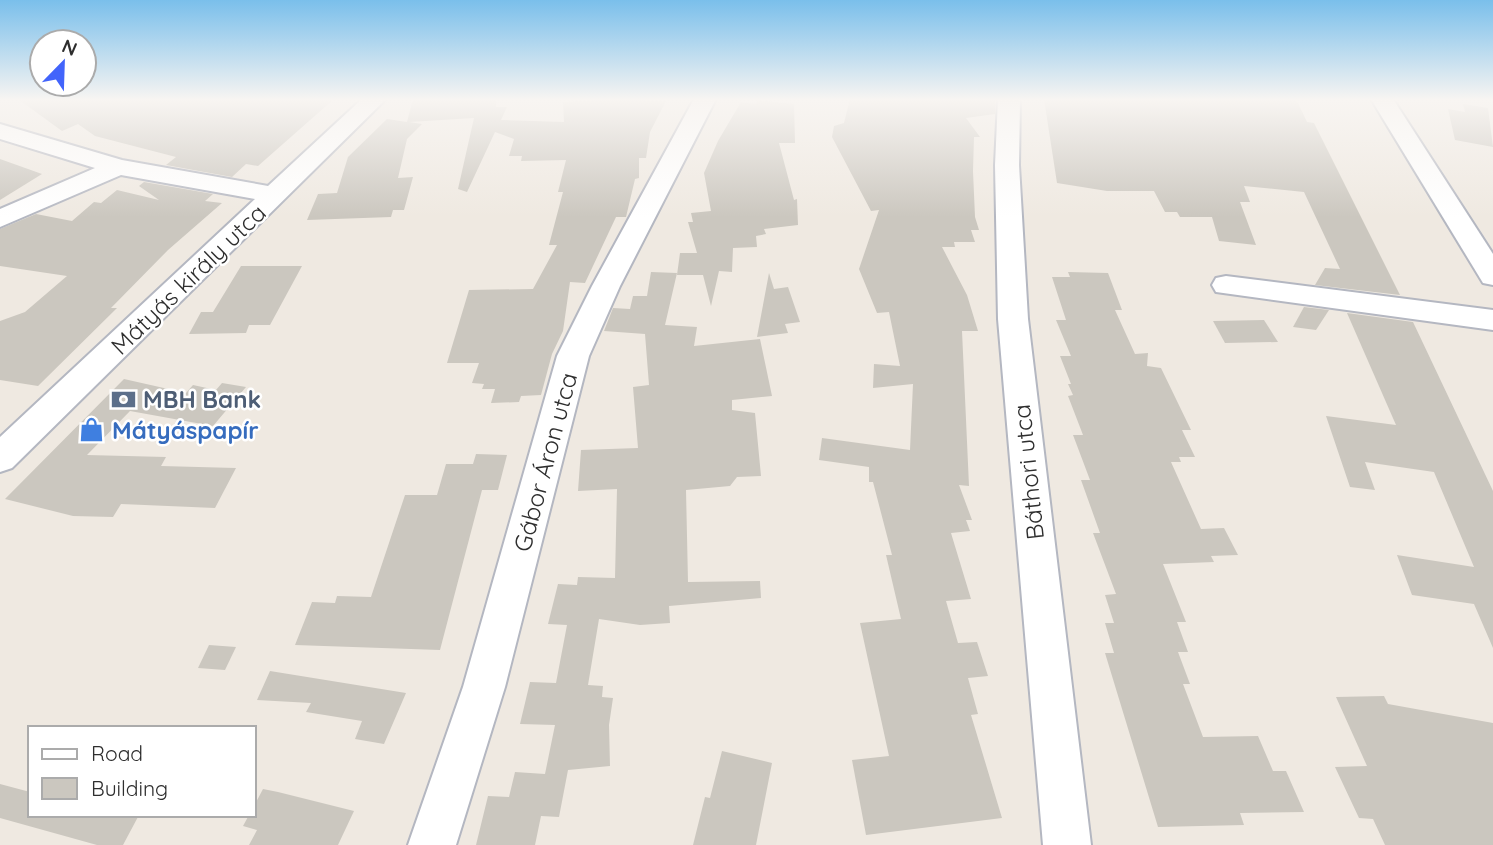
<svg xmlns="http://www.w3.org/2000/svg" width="1493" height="845" font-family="Quicksand,sans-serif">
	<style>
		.building { fill: #cbc7bf }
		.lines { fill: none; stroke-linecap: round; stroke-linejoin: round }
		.minor-casing { stroke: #b4b7c1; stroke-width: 4 }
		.minor { fill: #fff; fill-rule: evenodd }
		.labels { text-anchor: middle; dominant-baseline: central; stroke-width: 5; stroke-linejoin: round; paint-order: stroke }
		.street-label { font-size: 24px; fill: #2e2e2e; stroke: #fff }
		.service-label { font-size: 24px; font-weight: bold; fill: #4e5e75; stroke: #fff; text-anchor: start }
		.shop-label { font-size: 24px; font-weight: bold; fill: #366cbe; stroke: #fff; text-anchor: start }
	</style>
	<rect width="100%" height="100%" fill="#efe9e1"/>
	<g class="building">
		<path d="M18,99H334L258,166L246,164L232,177L166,165L176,157L95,136L78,124L62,131Z"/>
		<path d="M413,99H496V107H507L501,120L564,122L563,102L611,99L666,101L650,132L646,158H639V178L635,179L626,217H616L585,283L570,282L563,331L552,354L541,395L521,396L519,402L491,403L495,389H482L484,384L472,383L479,363H447L469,290L533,289L557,245H549L563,192H558L566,160L521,161L522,156H509L514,139L495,132L467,192L458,189L474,118L409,122L422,124L407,139L398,178L413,177L404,210H393L391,217L307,220L318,194L337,193L348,157L387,119L407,122Z"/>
		<path d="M850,99H995V114L966,118L980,137H974L973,171L975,217L979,230H971L975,242H954L955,247H942L967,295L978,331H962L969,486L959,485L972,520H966L970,531L951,533L971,599L946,601L958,643L977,642L988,676L968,678L978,714L971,715L1002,818L866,835L852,760L889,756L860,623L901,619L886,555H892L873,482H869V467L819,460L822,438L910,450L913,384L873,388L874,364L900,366L889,312L877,313L859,269L879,210L871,211L832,137L834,126L844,123Z"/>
		<path d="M1044,99H1296L1307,122L1314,123L1400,295L1315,285L1325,268L1340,269L1304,192L1244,186L1250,202H1240L1256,245L1219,241L1212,217H1180L1177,212H1165L1154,191H1107L1057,183Z"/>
		<path d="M757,100L794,104L795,143H779L794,200L797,199L798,225L764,229L766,234L756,236L757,247L733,248L732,272L719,271L711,306L703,275H677L680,253H697L688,222H693L691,213L711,211L704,173L718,141L741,102L756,104Z"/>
		<path d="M1463,104L1488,108L1493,147L1455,140L1448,109L1465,112Z"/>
		<path d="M0,159L42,174L0,200Z"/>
		<path d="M144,182L213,194L205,201L222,203L168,250L111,308H117L38,386L0,380V321L25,312L67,276L0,266V229L36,214L72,221L94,202L101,203L117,190L159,200L139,186Z"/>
		<path d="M241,266H302L270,325H249L246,333L189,334L201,312H213Z"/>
		<path d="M651,272L677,273L665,325L697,327L694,346L760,339L772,396L732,400V410L755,413L761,476L737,477L730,486L686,490L688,582L760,581L761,598L669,606L670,623L640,625L599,619L588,685L603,686L602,697L613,698L609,725L610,766L568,770L559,817L541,816L535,845H476L488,796L509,797L515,772L545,774L555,725L520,724L530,682L556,683L567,625L548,624L558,584L577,585L578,577L615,578L617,489L578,491L581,450L638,448L633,387L649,385L645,334L604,331L613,308L630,309L633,296H647Z"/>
		<path d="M1068,272L1108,273L1122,310H1115L1135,354L1148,353L1147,366L1161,368L1191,430H1182L1195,457H1179L1181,462H1171L1201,529L1224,528L1238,555L1211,556L1214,562L1163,564L1186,622H1177L1188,652H1178L1190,684H1183L1203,737L1258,736L1273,771H1286L1304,812L1240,813L1244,825L1158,827L1105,653H1114L1105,623H1114L1105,595L1116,594L1093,533H1100L1081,480H1090L1073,435H1083L1068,396L1073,395L1068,384H1071L1060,356H1071L1056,320H1066L1052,277H1070Z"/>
		<path d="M769,273L774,289L788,287L800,322L785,324L788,333L757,337Z"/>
		<path d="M1304,307L1329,310L1316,330L1293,327Z"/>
		<path d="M1347,313L1413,322L1493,491V648L1474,604L1412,595L1397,555L1474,567L1434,472L1365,462L1375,490L1350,487L1326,416L1396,425Z"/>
		<path d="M1264,320L1278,342L1225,343L1213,321Z"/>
		<path d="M124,379L186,393L193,385L216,390L222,383L246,387L213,426L130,411L87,455L166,457L161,466L236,468L215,508L121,504L113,517L73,516L5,499Z"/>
		<path d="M476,454L507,455L498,490H482L440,650L295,645L312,602L335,603L337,596L371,597L405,495H437L446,464H473Z"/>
		<path d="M209,645L236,647L225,670L198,668Z"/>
		<path d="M270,671L406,693L384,744L355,739L362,721L306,712L311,703L257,700Z"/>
		<path d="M1384,696L1388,704L1493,723V845H1385L1373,819L1359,818L1335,767L1367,766L1336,697Z"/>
		<path d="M722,751L772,763L756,845H693L705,797L710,798Z"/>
		<path d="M0,784L30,792V815H139L123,845H97L0,818Z"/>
		<path d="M263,789L278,792L354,811L338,845H249L257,830L243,826L249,815H254V806Z"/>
	</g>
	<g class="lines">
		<defs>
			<g id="minor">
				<path d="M362,99H386L12,468L0,472V437L255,199L121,175L0,227V209L95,168L0,139V124L122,160L268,186Z"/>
				<path d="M694,99H716L620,286L589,356L505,687L456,845H408L463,687L557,356L592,286Z"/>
				<path d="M998,99H1020L1019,165L1028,319L1091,845H1043L998,319L995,165Z"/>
				<path d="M1371,99H1393L1493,254V285L1483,283Z"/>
				<path d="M1226,276L1493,310V330L1216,292L1212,285L1216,278Z"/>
			</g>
		</defs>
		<use href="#minor" class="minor-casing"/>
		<use href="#minor" class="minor"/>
	</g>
	<linearGradient id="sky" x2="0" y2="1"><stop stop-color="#7abfeb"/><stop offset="0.46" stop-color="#f8f5f2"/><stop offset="1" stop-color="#f8f5f2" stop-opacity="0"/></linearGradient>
	<rect width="1493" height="217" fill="url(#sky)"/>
	<defs>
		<symbol id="bank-bare" viewBox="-9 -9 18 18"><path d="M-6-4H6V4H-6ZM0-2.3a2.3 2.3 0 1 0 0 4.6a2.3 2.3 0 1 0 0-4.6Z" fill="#5c6f8a" stroke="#fff" stroke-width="2.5" paint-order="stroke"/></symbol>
		<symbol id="shop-bare" viewBox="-9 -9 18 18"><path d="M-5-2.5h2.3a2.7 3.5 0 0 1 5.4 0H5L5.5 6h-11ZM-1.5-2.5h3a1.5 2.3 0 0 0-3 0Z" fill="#3f7fe0" stroke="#fff" stroke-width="2.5" paint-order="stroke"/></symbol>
	</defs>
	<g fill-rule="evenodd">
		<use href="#bank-bare" x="106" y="382" width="35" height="35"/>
		<use href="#shop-bare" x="74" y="412" width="35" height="35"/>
	</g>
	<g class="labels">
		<g class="street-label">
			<text transform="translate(188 279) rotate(-44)">Mátyás király utca</text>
			<text transform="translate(545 462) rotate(-75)">Gábor Áron utca</text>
			<text transform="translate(1028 472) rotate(-96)">Báthori utca</text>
		</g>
		<g class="service-label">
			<text x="143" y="399">MBH Bank</text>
		</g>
		<g class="shop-label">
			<text x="112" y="430">Mátyáspapír</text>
		</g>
	</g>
	<rect x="28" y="726" width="228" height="91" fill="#ffffff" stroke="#ababab" stroke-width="2"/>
	<rect x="42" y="749" width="35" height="10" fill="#ffffff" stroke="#ababab" stroke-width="2"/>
	<text x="91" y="761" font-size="21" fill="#2e2e2e">Road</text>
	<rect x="42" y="778" width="35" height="21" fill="#cbc7bf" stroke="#ababab" stroke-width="2"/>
	<text x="91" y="796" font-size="21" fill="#2e2e2e">Building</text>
	<g transform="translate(63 63) rotate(23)"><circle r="33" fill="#ffffff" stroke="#ababab" stroke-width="2"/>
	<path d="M0-5L12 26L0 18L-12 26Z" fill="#4264fb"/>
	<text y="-10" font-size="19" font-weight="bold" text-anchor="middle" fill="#2e2e2e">N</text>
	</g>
</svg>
